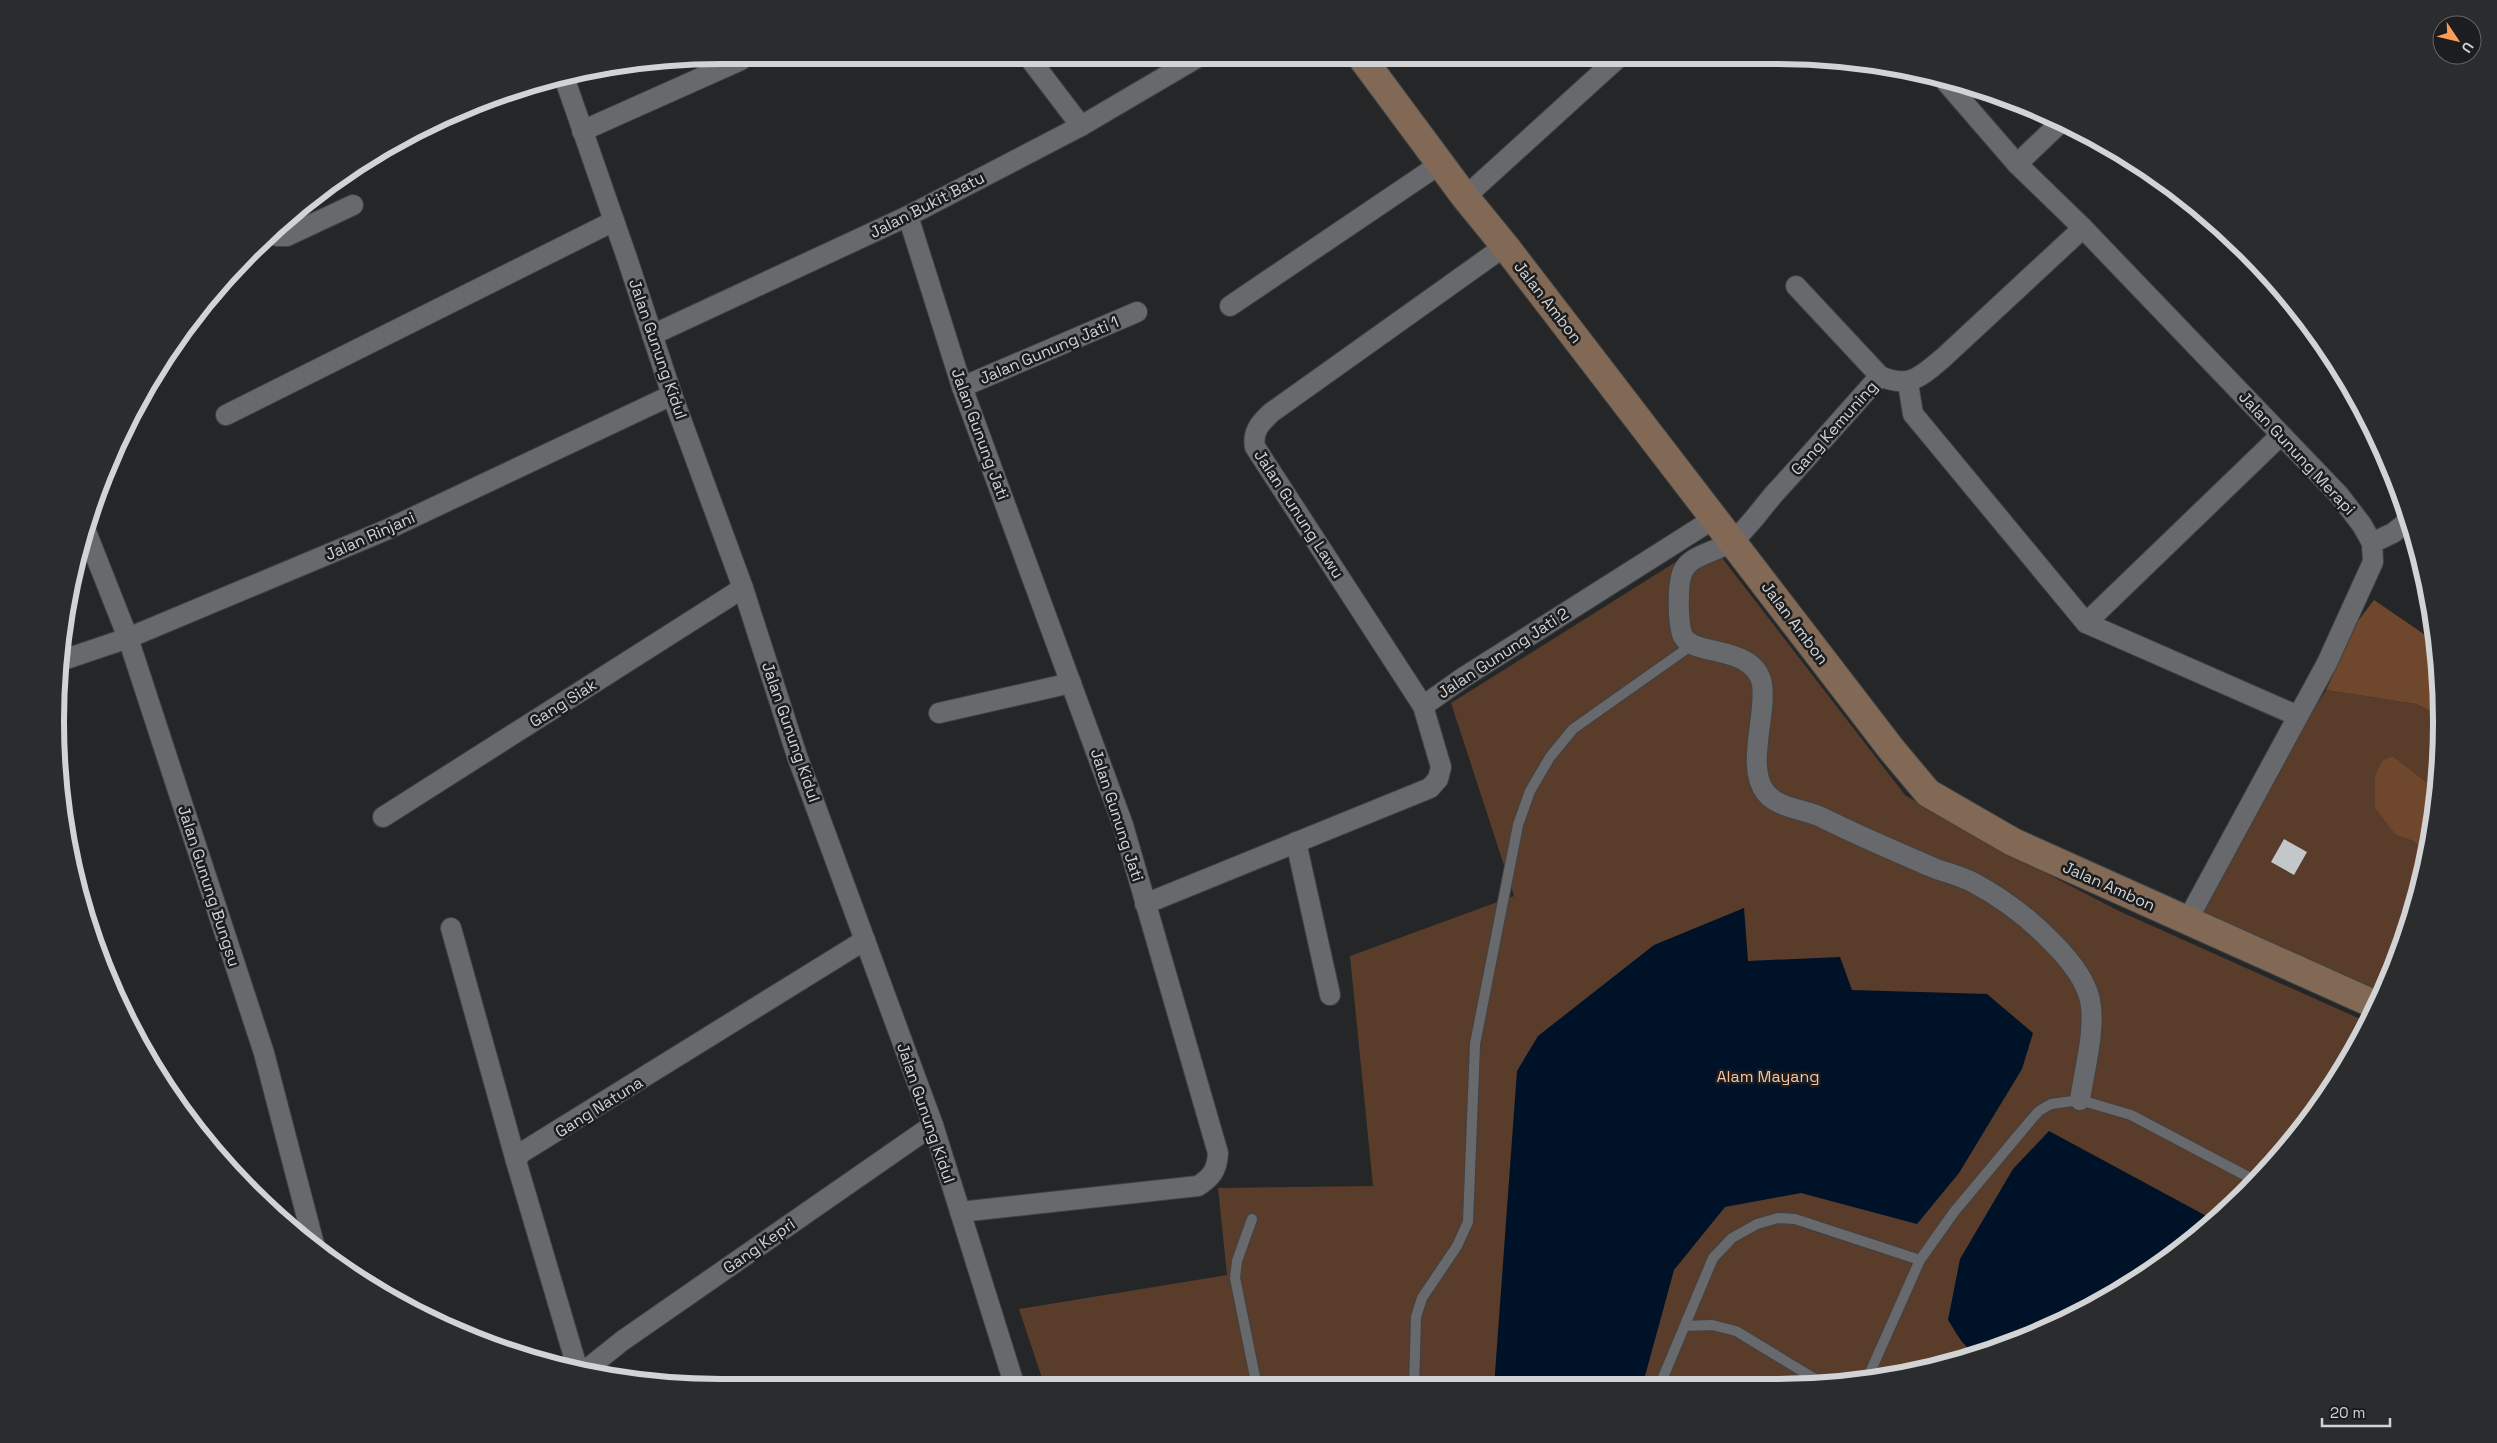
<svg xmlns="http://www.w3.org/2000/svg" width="2497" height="1443" font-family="'Space Grotesk',sans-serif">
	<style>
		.green { fill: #593c29 }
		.forest { fill: #6e472d }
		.water { fill: #001228 }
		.building { fill: #c4c7ca }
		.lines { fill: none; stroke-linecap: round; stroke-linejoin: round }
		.lane-casing { stroke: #404244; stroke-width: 12 }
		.street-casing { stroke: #404244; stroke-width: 22 }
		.secondary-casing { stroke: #404244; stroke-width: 30 }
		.lane { stroke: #67696c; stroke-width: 10 }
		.street { stroke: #67696c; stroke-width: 20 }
		.secondary { stroke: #816955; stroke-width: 28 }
		.labels { text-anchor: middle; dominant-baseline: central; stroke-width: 5; stroke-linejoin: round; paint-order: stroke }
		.street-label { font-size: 16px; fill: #d2d3d5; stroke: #1b1d1f }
		.park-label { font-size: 16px; fill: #f8c29f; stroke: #1b1d1f }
		.rim { fill: none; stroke: #d2d3d5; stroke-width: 6 }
	</style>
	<rect width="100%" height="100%" fill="#242628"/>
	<g class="green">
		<path d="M1709,541L1905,795L1968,833L2119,911L2367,1022L2330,1092L2247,1193L2109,1299L1989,1353L1819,1387H1045L1019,1309L1227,1275L1218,1188L1373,1186L1350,956L1514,896L1451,703Z"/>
		<path d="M2326,690L2416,704L2441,716L2435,789L2393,756L2375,776V791L2396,835L2413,841L2429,852L2391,976L2380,998L2199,916L2258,798Z"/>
	</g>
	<g class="forest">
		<path d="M2374,600L2434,641L2441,716L2416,704L2326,690L2358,621Z"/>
		<path d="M2393,756L2435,789L2429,852L2413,841L2396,835L2375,808V776L2382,761Z"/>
	</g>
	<g class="water">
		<path d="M1744,908L1748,961L1840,957L1852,990L1987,994L2033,1033L2022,1069L1959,1173L1917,1224L1801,1193L1725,1207L1674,1270L1642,1387H1494L1517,1071L1538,1036L1654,945Z"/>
		<path d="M2049,1131L2212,1219L2109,1299L1989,1353C1966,1357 1959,1336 1948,1320L1960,1259L2013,1169Z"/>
	</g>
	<path class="building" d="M2284,839L2307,852L2294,875L2271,862Z"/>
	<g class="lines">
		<defs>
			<g id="lane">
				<path d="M1252,1219L1237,1261L1235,1278L1257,1387"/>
				<path d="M1685,1326L1712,1325L1736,1331L1825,1385"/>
				<path d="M1868,1377L1920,1260L1954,1212L2031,1120L2039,1111L2051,1104L2080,1100L2131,1115L2256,1181"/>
				<path d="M1414,1387L1416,1317L1422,1298L1457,1246L1468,1222L1475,1044L1518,825L1530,791L1550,757L1573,729L1692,645"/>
				<path d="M1659,1387L1713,1258L1732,1238L1757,1224L1778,1218L1795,1219L1920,1260"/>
			</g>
			<g id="street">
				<path d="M1030,59L1081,126"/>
				<path d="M564,77L627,258L672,395L743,588L797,756L933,1125L1015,1387"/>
				<path d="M1946,82L2017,164L2083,228L2339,495L2362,525L2372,543L2373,562L2327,663L2187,921"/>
				<path d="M582,131L741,60"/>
				<path d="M2017,164L2059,124"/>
				<path d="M1465,197L1619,57"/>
				<path d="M908,216L962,387L1123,825L1218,1153C1217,1170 1212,1177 1198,1186L960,1212"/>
				<path d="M272,232L277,236H287L353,205"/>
				<path d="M1796,286L1880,376C1910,389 1920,377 1943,358L2083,228"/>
				<path d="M1230,306L1440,164"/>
				<path d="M652,335L908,216L1081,126L1195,59"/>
				<path d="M1880,376C1845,415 1810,455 1774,494C1761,509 1748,529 1732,541C1718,552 1691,554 1683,571C1677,584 1678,621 1682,634C1690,658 1754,643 1762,684C1767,715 1745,768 1766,793C1779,809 1806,809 1823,818C1859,836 1897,852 1934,868C1947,873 1962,876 1974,883C2004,899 2030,919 2053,943C2069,959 2085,978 2090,1000C2096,1029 2084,1071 2080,1100"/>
				<path d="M1908,383L1913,414L2086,623L2298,716"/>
				<path d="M962,387L1137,312"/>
				<path d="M226,415L614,221"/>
				<path d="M85,529L128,638L264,1053L315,1248"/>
				<path d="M2372,543L2393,533L2408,521"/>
				<path d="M2086,623L2281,435"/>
				<path d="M60,661L128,638L386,530L672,395"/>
				<path d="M1423,706L1255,447C1252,431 1261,422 1272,412L1505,246"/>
				<path d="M939,713L1071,683"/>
				<path d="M383,817L743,588"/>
				<path d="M1296,842L1330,995"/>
				<path d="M1145,904L1430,788L1438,779L1441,767L1423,706L1464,677L1715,518"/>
				<path d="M451,928L516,1161"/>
				<path d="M577,1367L516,1161L521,1153L865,940"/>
				<path d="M587,1369L622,1341L933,1125"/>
			</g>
			<path id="secondary" d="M1362,58L1465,197L1505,246L1892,750L1928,793L2013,842L2376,1005"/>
		</defs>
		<use href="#lane" class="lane-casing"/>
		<use href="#street" class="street-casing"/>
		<use href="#secondary" class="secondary-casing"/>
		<use href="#lane" class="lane"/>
		<use href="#street" class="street"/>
		<use href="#secondary" class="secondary"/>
	</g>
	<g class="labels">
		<g class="street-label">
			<text transform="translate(927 205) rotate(-27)">Jalan Bukit Batu</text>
			<text transform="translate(1548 302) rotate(52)">Jalan Ambon</text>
			<text transform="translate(658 349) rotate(71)">Jalan Gunung Kidul</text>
			<text transform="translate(1049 350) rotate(-23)">Jalan Gunung Jati 1</text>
			<text transform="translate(1834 428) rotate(-48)">Gang Kemuning</text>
			<text transform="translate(980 434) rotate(70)">Jalan Gunung Jati</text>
			<text transform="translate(2297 453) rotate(47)">Jalan Gunung Merapi</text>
			<text transform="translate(1299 514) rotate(57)">Jalan Gunung Lawu</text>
			<text transform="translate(370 536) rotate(-24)">Jalan Rinjani</text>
			<text transform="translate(1795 623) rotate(53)">Jalan Ambon</text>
			<text transform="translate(1503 653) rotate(-33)">Jalan Gunung Jati 2</text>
			<text transform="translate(563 703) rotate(-32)">Gang Siak</text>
			<text transform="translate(791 732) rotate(71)">Jalan Gunung Kidul</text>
			<text transform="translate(1117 815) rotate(72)">Jalan Gunung Jati</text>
			<text transform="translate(209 886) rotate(72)">Jalan Gunung Bungsu</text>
			<text transform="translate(2109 886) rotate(24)">Jalan Ambon</text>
			<text transform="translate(599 1107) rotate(-32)">Gang Natuna</text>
			<text transform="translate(926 1113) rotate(71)">Jalan Gunung Kidul</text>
			<text transform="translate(759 1246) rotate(-35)">Gang Kepri</text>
		</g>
		<g class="park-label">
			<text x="1768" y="1076">Alam Mayang</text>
		</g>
	</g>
	<path d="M0 0H2497V1443H0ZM721 64H1776A657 657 0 0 1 2433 721V722A657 657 0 0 1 1776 1379H721A657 657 0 0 1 64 722V721A657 657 0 0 1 721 64Z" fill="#2a2c2e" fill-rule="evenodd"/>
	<path class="rim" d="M721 64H1776A657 657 0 0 1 2433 721V722A657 657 0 0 1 1776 1379H721A657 657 0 0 1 64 722V721A657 657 0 0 1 721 64Z"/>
	<g transform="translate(2457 40) rotate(125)"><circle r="24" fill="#1b1d1f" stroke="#646668"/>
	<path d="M0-4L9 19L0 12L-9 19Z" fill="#fd9c56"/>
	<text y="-8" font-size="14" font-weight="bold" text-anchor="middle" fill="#d2d3d5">U</text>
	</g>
	<path d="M2322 1418v8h68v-8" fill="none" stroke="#d2d3d5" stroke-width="2.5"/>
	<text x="2330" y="1418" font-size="15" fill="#d2d3d5" stroke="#1b1d1f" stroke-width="4" paint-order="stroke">20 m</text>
</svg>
